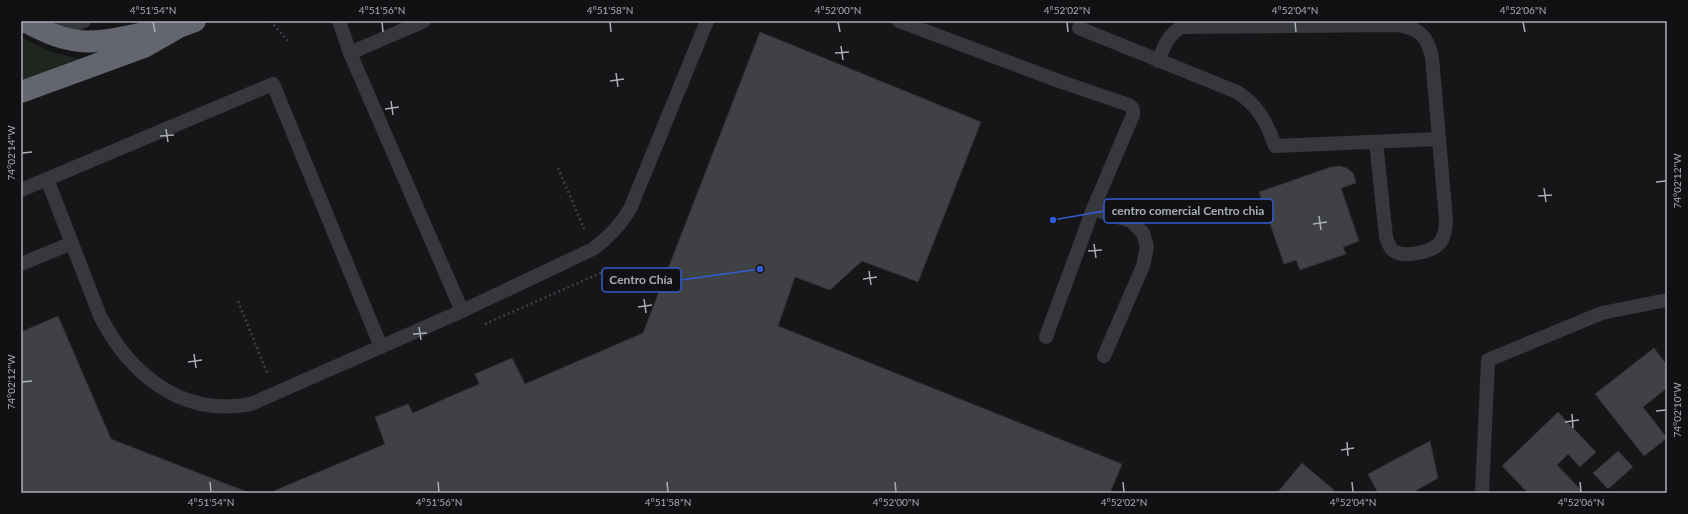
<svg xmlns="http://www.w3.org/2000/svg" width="1688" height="514" font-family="Lato,sans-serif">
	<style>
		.green { fill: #1e261f }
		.building { fill: #404145; stroke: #303034 }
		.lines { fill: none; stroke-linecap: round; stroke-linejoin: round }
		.path { stroke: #3d3f44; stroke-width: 2.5; stroke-dasharray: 2 3; stroke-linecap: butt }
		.lane { stroke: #37383d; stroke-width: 14 }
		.highway { stroke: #63666e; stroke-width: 22 }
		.ticks { fill: none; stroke: #a8adb8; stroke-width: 1.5 }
		.leader { fill: none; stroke: #325cd3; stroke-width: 1.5 }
		.callout-dot { fill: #325cd3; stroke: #111113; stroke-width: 1.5 }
		.callout { fill: #111113; stroke: #325cd3; stroke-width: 1.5 }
		.callout-label { font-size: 12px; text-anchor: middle; font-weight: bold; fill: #a8adb8 }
		.neatline { fill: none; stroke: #a8adb8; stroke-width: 1.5 }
		.ticks-label { font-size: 10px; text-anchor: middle; fill: #a8adb8 }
	</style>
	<rect width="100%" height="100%" fill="#161618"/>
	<path class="green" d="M21,37L48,51L79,59L21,81Z"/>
	<g class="building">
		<path d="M760,32L981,122L918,282L862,261L830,290L795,277L778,326L1122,464L1110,493H269L385,444L375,417L408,404L413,413L449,397L479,384L475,374L512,358L525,384L643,333Z"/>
		<path d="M1340,166L1347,168L1353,173L1356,183L1341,188L1359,241L1343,247L1346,254L1300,270L1296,260L1284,264L1259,192L1331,167Z"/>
		<path d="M58,316L111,439L250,493H21V332Z"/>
		<path d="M1654,348L1667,365V388L1643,407L1667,438L1644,456L1595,394Z"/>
		<path d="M1558,412L1596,452L1580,467L1568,454L1557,465L1584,493H1528L1502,466Z"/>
		<path d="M1430,441L1438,478L1412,493H1378L1368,474Z"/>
		<path d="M1618,451L1633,467L1608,489L1593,473Z"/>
		<path d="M1302,463L1334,490L1331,493H1277Z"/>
	</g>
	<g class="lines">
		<g class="path">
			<path d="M270,21L290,43"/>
			<path d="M558,168L585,231"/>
			<path d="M238,301L268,375"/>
			<path d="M485,324L603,272L601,267"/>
		</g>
		<g class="lane">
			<path d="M339,21L350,53L462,311"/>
			<path d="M899,21L1059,81L1129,105L1133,109V115L1093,209L1046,337"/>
			<path d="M1079,28L1237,92C1258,105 1267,123 1275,146L1438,139"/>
			<path d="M47,33L84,21"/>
			<path d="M350,53L424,21"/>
			<path d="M1158,61C1164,47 1168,34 1182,27L1399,25C1420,29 1427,36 1432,57L1446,220C1446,228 1445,237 1439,244C1431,252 1404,258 1394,251C1389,248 1388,242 1386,237L1376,142"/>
			<path d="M47,179L100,316C130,375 182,417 251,404L462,311L593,249C608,238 620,226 630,209L707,21"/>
			<path d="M21,190L273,84L381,347"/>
			<path d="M1093,209L1131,221L1143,233L1147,247L1143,266L1104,356"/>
			<path d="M21,264L72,243"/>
			<path d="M1482,493L1488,360L1602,313L1667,300"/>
		</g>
		<g class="highway">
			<path d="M24,21C40,29 55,37 73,40C99,46 138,33 165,29"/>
			<path d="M21,92L144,47L179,27L195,21"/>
		</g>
	</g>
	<path class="ticks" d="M153,22L155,32M382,22L383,32M610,22L611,32M838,22L840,32M1067,22L1068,32M1295,22L1296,32M1523,22L1525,32M841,46L843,60M835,53L849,52M616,73L618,87M610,81L624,79M391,101L393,115M385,109L399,107M166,129L168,142M160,136L174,135M22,153L32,152M1656,182L1666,181M1544,188L1546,202M1538,196L1552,195M1319,216L1321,230M1313,224L1327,222M1094,244L1096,258M1088,251L1102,250M869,271L871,285M863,279L877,277M644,299L646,313M638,307L652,305M419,327L421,340M413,334L427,333M194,354L196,368M188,362L202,360M22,382L32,381M1656,411L1666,410M1572,414L1573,428M1565,422L1579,420M1347,442L1348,456M1341,450L1354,448M210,482L211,492M438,482L439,492M667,482L668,492M895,482L896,492M1123,482L1124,492M1352,482L1353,492M1580,482L1581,492"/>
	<path class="leader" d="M1053 220L1104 211M760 269L681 280"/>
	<g class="callout-dot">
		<circle cx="1053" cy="220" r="4"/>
		<circle cx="760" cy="269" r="4"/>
	</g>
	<g class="callout">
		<rect x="1104" y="199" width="169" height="24" rx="4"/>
		<rect x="602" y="268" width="79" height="24" rx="4"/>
	</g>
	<g class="callout-label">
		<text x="1188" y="215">centro comercial Centro chia</text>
		<text x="641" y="284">Centro Chía</text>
	</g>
	<rect width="1688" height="514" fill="none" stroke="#111113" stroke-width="44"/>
	<rect x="22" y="22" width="1644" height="470" class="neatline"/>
	<g class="ticks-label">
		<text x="153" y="14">4°51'54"N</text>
		<text x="382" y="14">4°51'56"N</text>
		<text x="610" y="14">4°51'58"N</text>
		<text x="838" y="14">4°52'00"N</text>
		<text x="1067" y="14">4°52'02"N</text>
		<text x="1295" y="14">4°52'04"N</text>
		<text x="1523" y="14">4°52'06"N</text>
		<text transform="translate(11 153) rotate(-90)" y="4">74°02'14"W</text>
		<text transform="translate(1677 181) rotate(-90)" y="4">74°02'12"W</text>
		<text transform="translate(11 382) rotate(-90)" y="4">74°02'12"W</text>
		<text transform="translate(1677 410) rotate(-90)" y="4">74°02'10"W</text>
		<text x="211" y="506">4°51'54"N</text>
		<text x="439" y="506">4°51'56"N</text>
		<text x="668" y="506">4°51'58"N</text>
		<text x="896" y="506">4°52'00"N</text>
		<text x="1124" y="506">4°52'02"N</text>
		<text x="1353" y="506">4°52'04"N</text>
		<text x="1581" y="506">4°52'06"N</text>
	</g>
</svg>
